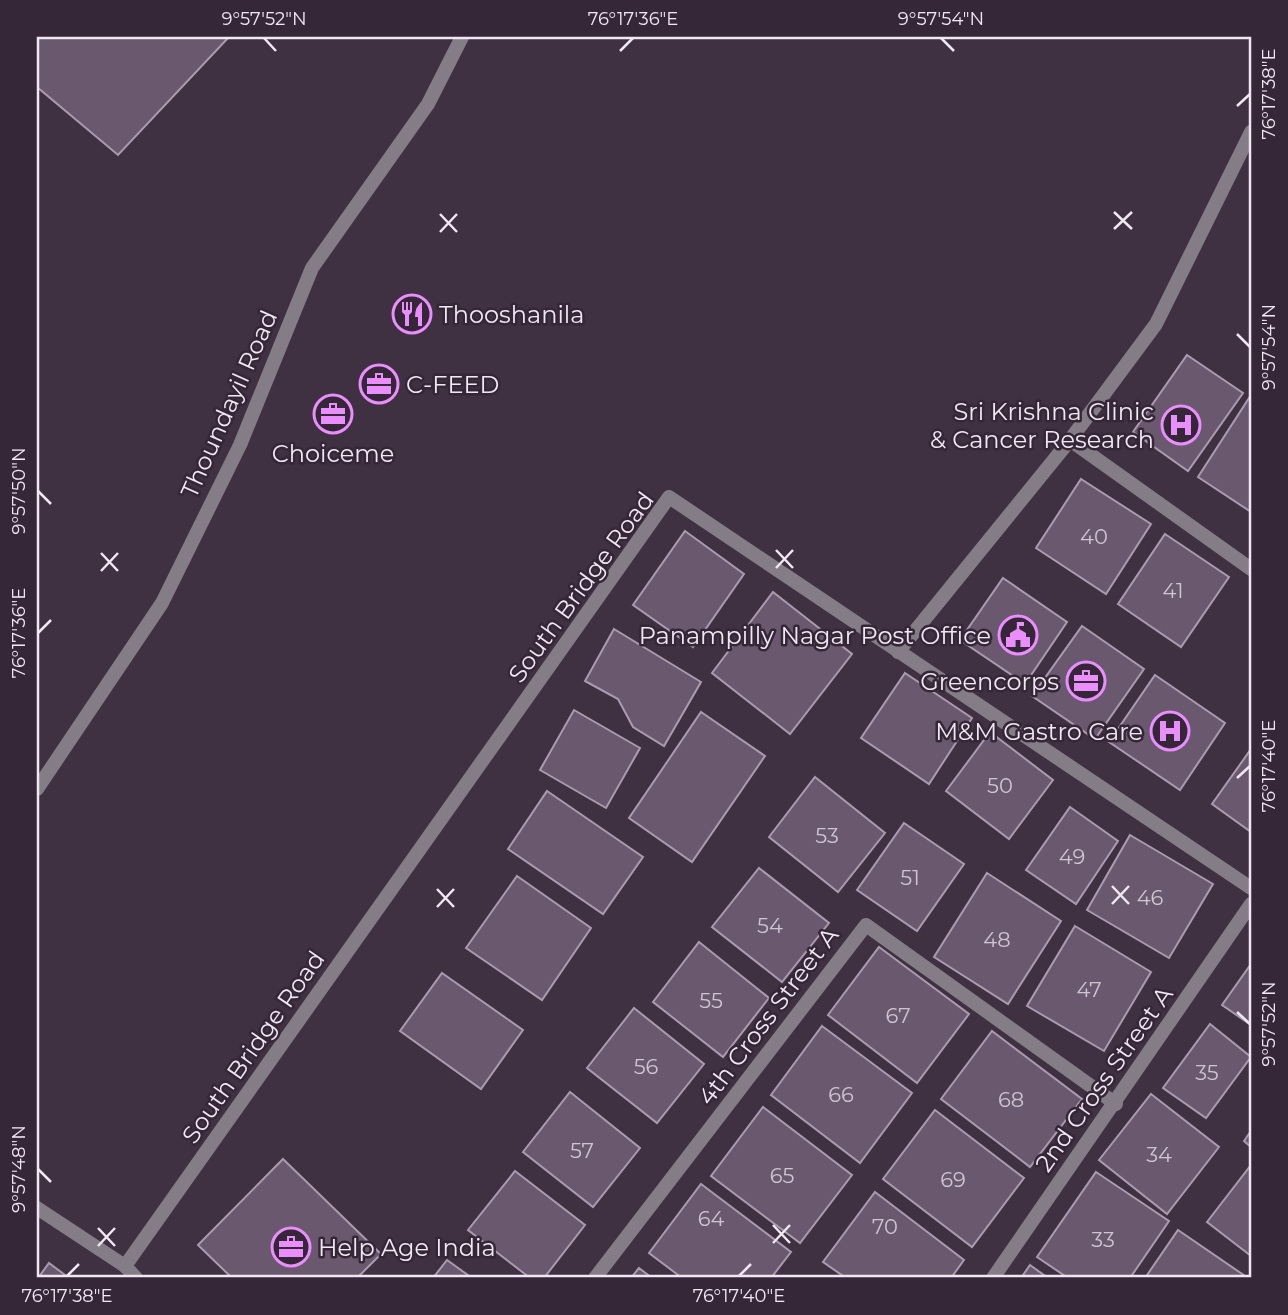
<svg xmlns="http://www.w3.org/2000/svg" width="1288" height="1315" font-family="Montserrat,sans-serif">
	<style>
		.building { fill: #6a596e; stroke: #ac9ab0; stroke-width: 2 }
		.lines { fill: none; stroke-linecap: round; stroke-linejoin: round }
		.minor { stroke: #847c86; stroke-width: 14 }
		.ticks { fill: none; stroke: #f1e7f3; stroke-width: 2.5 }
		.labels { text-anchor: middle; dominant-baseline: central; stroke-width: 5; stroke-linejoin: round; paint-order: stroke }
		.number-label { font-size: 21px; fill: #cfc4d2 }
		.poi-label { font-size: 24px; fill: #f1e7f3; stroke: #352638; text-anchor: end }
		.street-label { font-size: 24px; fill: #f1e7f3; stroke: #352638 }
		.neatline { fill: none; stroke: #f1e7f3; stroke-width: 2.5 }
		.ticks-label { font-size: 18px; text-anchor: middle; fill: #f1e7f3 }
	</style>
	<rect width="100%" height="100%" fill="#3f3042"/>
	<g class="building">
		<path d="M37,37H229L118,155L37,87Z"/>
		<path d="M1187,355L1243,393L1188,471L1133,432Z"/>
		<path d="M1251,395V512L1198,477Z"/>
		<path d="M1081,479L1151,524L1106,594L1036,548Z"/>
		<path d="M685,531L744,574L693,647L633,605Z"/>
		<path d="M1165,534L1229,577L1181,647L1118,604Z"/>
		<path d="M1003,578L1067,622L1025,684L960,640Z"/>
		<path d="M773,592L852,654L790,734L712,673Z"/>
		<path d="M1082,626L1144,669L1095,739L1032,696Z"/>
		<path d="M614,629L701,682L664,746L633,727L618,699L585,681Z"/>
		<path d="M905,673L972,718L929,784L861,738Z"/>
		<path d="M1155,675L1225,723L1180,790L1109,742Z"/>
		<path d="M574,710L640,748L606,808L540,770Z"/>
		<path d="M701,712L765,756L692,862L629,818Z"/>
		<path d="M990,732L1053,780L1009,839L946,791Z"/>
		<path d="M1251,749V832L1212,804Z"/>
		<path d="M815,777L885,833L838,892L769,837Z"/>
		<path d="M547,791L643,857L603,914L508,849Z"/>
		<path d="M1070,807L1118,841L1076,904L1026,870Z"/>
		<path d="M904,823L964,864L917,931L857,890Z"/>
		<path d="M1130,835L1213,884L1169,958L1087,910Z"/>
		<path d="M759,868L829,923L782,982L712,927Z"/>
		<path d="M987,873L1061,921L1008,1004L934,957Z"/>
		<path d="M517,876L591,928L542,1000L466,948Z"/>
		<path d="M1075,926L1151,972L1104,1051L1027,1006Z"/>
		<path d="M699,942L769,998L723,1057L653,1002Z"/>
		<path d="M879,947L969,1014L917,1083L828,1015Z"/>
		<path d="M1251,964V1025L1222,1005Z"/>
		<path d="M442,973L523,1030L481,1089L400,1031Z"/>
		<path d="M634,1008L704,1064L657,1123L587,1068Z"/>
		<path d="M1210,1024L1251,1057L1206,1118L1163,1088Z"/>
		<path d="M822,1026L912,1093L860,1163L771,1095Z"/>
		<path d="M992,1031L1082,1099L1030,1167L941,1099Z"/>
		<path d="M570,1092L640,1148L593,1207L523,1152Z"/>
		<path d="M1151,1094L1219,1147L1167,1214L1099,1160Z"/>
		<path d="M763,1107L852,1175L800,1243L711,1176Z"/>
		<path d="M935,1110L1024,1178L972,1247L883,1179Z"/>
		<path d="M1251,1131V1147L1244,1141Z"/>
		<path d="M283,1159L381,1254L357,1278H232L198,1245Z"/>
		<path d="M1251,1165V1256L1207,1222Z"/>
		<path d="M515,1171L585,1225L544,1278H530L468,1230Z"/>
		<path d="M1096,1172L1169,1221L1130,1278H1068L1037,1257Z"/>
		<path d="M701,1184L791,1252L771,1278H682L649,1253Z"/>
		<path d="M875,1192L964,1260L951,1278H846L823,1262Z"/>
		<path d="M1178,1230L1248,1278H1145Z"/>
		<path d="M447,1260L472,1278H433Z"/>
		<path d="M49,1263L69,1278H38Z"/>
		<path d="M1030,1265L1048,1278H1021Z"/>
		<path d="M639,1268L652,1278H631Z"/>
	</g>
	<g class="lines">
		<g class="minor">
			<path d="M1070,440L1251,569"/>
			<path d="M898,652L1070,440L1156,324L1251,132"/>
			<path d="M37,789L162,603L240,445L312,268L428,104L462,37"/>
			<path d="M37,1208L125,1266L136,1278"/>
			<path d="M125,1266L669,497L1251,888"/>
			<path d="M595,1278L866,925L1116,1104"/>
			<path d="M993,1278L1251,904"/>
		</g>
	</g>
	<path class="ticks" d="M264,38L276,51M941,38L954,51M620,51L633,38M1237,106L1250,94M1114,212L1132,229M440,214L457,232M1114,229L1132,212M440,232L457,214M1237,334L1250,347M38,491L51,504M776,550L793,568M101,553L118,571M776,568L793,550M101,571L118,553M38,633L51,620M1237,778L1250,766M1112,886L1129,904M437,889L454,907M1112,904L1129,886M437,907L454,889M1237,1012L1250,1024M38,1169L51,1182M773,1225L790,1243M98,1228L115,1246M773,1243L790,1225M98,1246L115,1228M67,1276L79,1264M739,1276L751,1264"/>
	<defs>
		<symbol id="restaurant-ring" viewBox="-11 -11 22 22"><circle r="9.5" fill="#352638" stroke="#ea8dfd" stroke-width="1.5"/><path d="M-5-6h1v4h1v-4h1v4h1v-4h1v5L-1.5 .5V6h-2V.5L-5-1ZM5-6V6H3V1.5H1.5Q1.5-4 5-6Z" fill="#ea8dfd"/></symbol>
		<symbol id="office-ring" viewBox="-11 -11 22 22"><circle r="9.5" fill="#352638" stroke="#ea8dfd" stroke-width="1.5"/><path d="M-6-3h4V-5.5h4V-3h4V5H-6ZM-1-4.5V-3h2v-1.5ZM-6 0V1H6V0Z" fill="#ea8dfd"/></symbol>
		<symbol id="hospital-ring" viewBox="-11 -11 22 22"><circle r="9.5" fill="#352638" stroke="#ea8dfd" stroke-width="1.5"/><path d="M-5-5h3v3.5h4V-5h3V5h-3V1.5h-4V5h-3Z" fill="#ea8dfd"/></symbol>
		<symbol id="civic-ring" viewBox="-11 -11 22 22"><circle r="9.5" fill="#352638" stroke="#ea8dfd" stroke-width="1.5"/><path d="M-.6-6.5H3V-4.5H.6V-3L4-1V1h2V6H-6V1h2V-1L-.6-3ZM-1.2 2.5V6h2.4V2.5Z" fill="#ea8dfd"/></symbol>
	</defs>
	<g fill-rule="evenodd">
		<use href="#restaurant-ring" x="390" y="292" width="44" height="44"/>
		<use href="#office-ring" x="357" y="362" width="44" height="44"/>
		<use href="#office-ring" x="311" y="392" width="44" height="44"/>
		<use href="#hospital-ring" x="1159" y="403" width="44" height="44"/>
		<use href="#civic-ring" x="996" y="613" width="44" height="44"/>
		<use href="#office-ring" x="1064" y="659" width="44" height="44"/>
		<use href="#hospital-ring" x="1148" y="709" width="44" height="44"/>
		<use href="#office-ring" x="269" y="1225" width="44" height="44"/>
	</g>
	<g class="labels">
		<g class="number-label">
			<text x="1094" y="536">40</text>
			<text x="1173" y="590">41</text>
			<text x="1000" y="785">50</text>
			<text x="827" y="835">53</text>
			<text x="1072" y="856">49</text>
			<text x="910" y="877">51</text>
			<text x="1150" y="897">46</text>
			<text x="770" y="925">54</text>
			<text x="997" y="939">48</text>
			<text x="1089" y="989">47</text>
			<text x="711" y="1000">55</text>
			<text x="898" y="1015">67</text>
			<text x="646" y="1066">56</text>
			<text x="1207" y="1072">35</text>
			<text x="841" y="1094">66</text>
			<text x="1011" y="1099">68</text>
			<text x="582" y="1150">57</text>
			<text x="1159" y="1154">34</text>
			<text x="782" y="1175">65</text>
			<text x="953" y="1179">69</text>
			<text x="711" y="1218">64</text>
			<text x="885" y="1226">70</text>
			<text x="1103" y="1239">33</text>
		</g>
		<g class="poi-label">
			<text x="439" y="314" text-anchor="start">Thooshanila</text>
			<text x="406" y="384" text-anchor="start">C-FEED</text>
			<text x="1154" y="411">Sri Krishna Clinic<tspan x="1154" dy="28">&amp; Cancer Research</tspan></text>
			<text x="333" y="453" text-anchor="middle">Choiceme</text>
			<text x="991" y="635">Panampilly Nagar Post Office</text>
			<text x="1059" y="681">Greencorps</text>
			<text x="1143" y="731">M&amp;M Gastro Care</text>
			<text x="318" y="1247" text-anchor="start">Help Age India</text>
		</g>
		<g class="street-label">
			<text transform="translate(229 404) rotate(-66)">Thoundayil Road</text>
			<text transform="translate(581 587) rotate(-54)">South Bridge Road</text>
			<text transform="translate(768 1016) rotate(-53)">4th Cross Street A</text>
			<text transform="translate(253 1047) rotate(-55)">South Bridge Road</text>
			<text transform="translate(1104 1079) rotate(-55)">2nd Cross Street A</text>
		</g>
	</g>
	<rect width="1288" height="1315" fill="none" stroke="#352638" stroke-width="77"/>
	<rect x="38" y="38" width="1212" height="1238" class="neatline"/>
	<g class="ticks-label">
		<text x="264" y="25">9°57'52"N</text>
		<text x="633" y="25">76°17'36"E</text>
		<text x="941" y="25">9°57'54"N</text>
		<text transform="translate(1269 94) rotate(-90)" y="6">76°17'38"E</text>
		<text transform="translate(1269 347) rotate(-90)" y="6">9°57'54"N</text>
		<text transform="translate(19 491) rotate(-90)" y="6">9°57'50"N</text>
		<text transform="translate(19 633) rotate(-90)" y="6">76°17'36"E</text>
		<text transform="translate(1269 766) rotate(-90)" y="6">76°17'40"E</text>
		<text transform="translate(1269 1024) rotate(-90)" y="6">9°57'52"N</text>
		<text transform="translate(19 1169) rotate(-90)" y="6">9°57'48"N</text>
		<text x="67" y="1302">76°17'38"E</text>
		<text x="739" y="1302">76°17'40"E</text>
	</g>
</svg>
